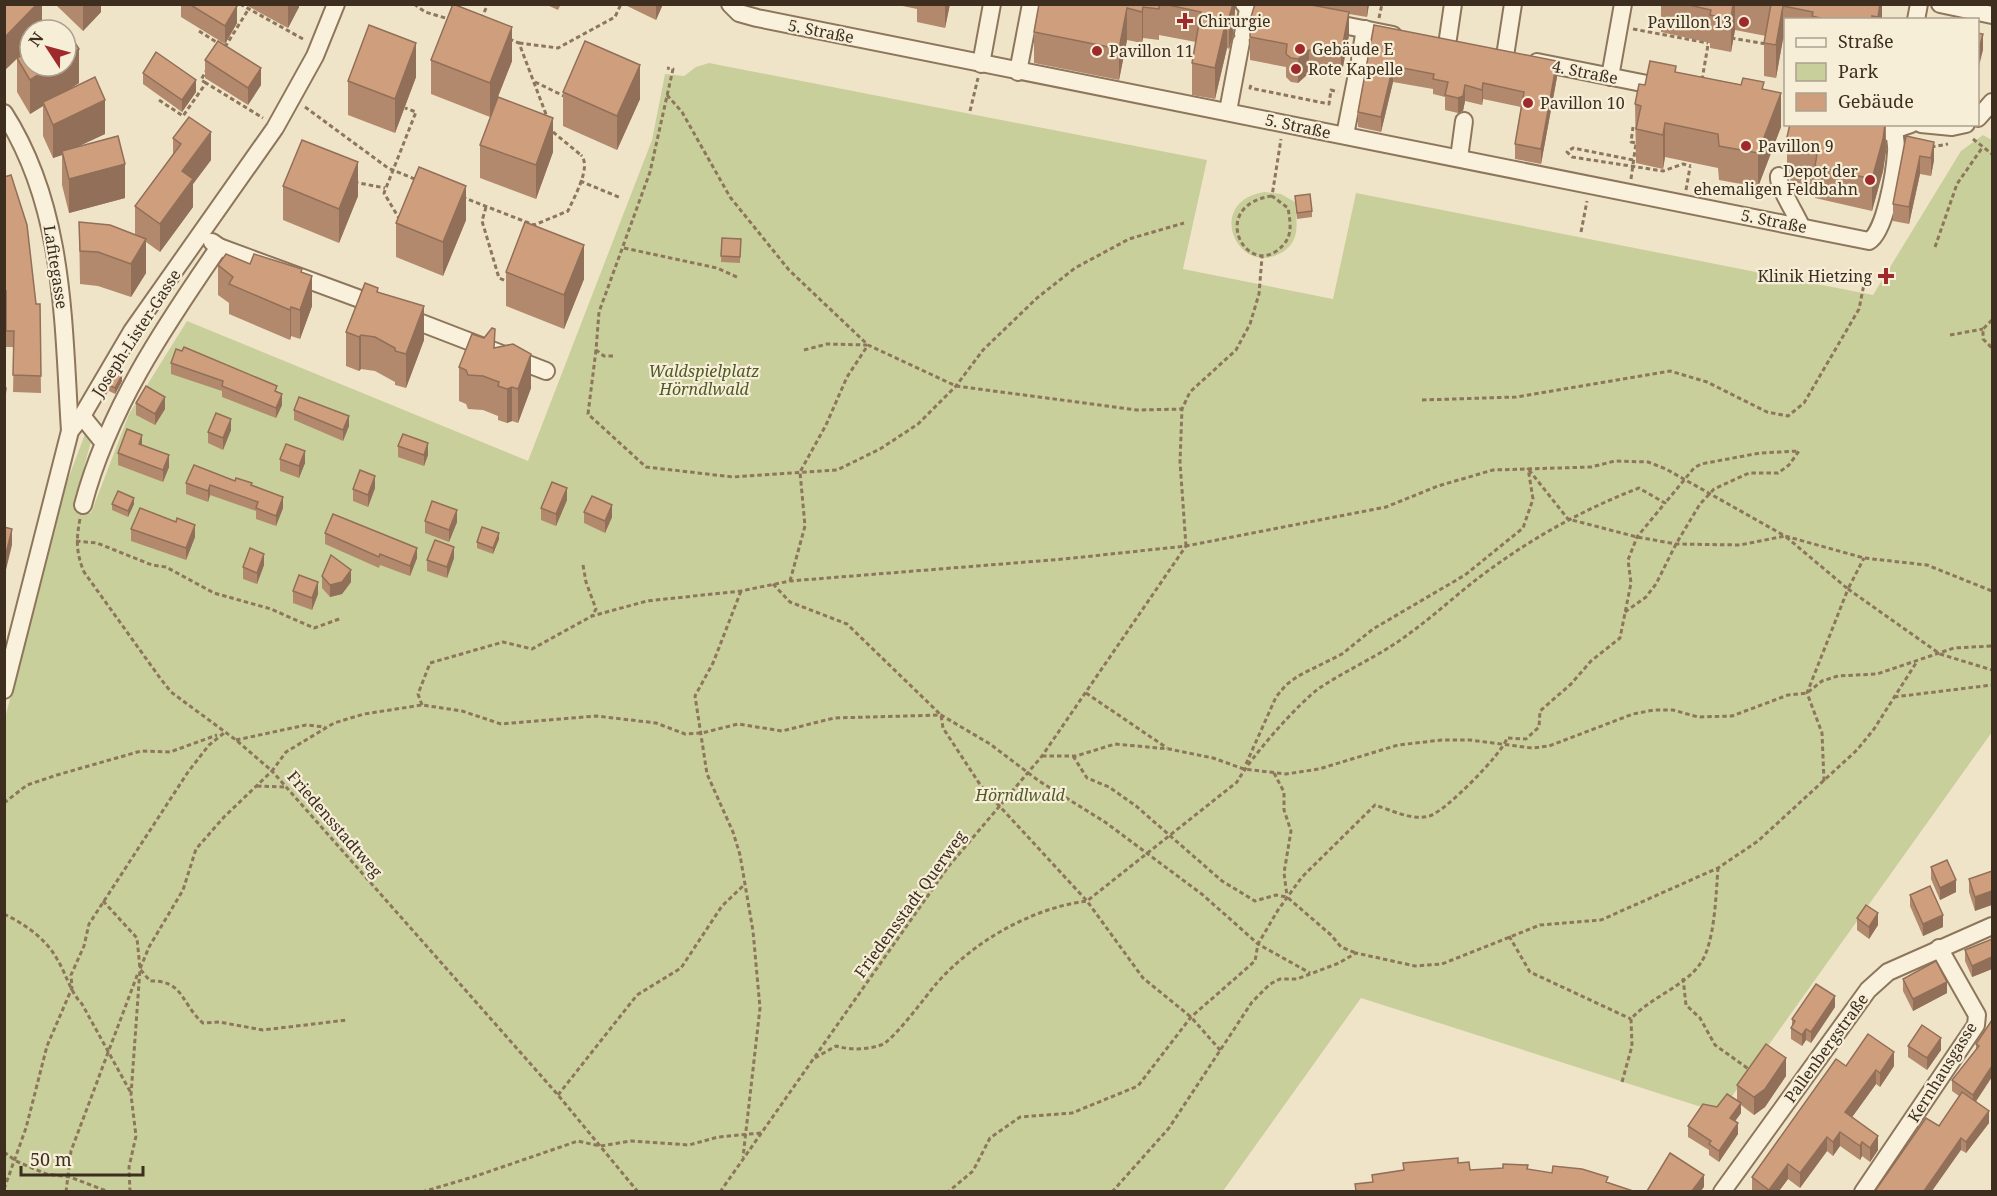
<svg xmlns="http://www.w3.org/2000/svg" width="1997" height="1196" font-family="'Noto Serif',serif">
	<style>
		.green { fill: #c9cf9b }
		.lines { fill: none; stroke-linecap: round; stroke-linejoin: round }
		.minor-casing { stroke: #8d765c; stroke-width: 20 }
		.path { stroke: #8d765c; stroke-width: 3; stroke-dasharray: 4.5 3; stroke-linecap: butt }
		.minor { stroke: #faf1dc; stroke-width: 16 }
		.wall { fill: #b2896c }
		.shaded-wall { fill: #916f58 }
		.building { fill: #cf9f7d; stroke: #916f58; stroke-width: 1.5 }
		.poi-dot { fill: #9e2a2b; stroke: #f7eed8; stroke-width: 2 }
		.labels { text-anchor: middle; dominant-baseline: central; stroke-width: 4.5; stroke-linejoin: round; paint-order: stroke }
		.poi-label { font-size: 16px; fill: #3d2e20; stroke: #f7eed8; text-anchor: start }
		.street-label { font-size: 16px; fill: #3d2e20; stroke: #f7eed8 }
		.park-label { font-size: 16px; font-style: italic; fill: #4d5a26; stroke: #f7eed8 }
	</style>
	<rect width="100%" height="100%" fill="#f0e4c8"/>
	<g class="green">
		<path d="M709,63L1207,160L1183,269L1333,299L1356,193L1873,295L1961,151L1983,135L1992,140V732L1720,1113L1361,998L1223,1191L5,1192V718L65,487L85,434L91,442L73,506L91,513L129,414L187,321L528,461L652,140L665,74L684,76L696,67Z"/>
		<path d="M1265,192L1281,194L1295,202C1297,224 1301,243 1279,254C1237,276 1204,201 1265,192Z"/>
	</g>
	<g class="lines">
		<defs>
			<g id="minor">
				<path d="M730,4L739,13L757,18L1869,241C1885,232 1895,172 1896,152C1897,143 1893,134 1895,124"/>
				<path d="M1244,4L1276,11"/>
				<path d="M1940,4L1992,15"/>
				<path d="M1916,20L1919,4"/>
				<path d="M1328,22L1393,35"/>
				<path d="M1243,34L1249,5"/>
				<path d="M1447,45L1453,4"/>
				<path d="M1505,56L1513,4"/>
				<path d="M1360,58L1365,29"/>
				<path d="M1537,62L1667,88"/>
				<path d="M981,64L992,4"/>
				<path d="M1018,72L1031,4"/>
				<path d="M1610,77L1623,4"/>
				<path d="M1228,111L1241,42"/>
				<path d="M4,113C65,208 63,323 70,431"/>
				<path d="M1978,118L1992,102"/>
				<path d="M1852,124L1888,132L1911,124"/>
				<path d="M1921,124L1952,127L1966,124"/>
				<path d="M1345,135L1359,64"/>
				<path d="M1459,158L1464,121"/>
				<path d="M1779,176C1777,185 1796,214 1801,226"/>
				<path d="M219,247L379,306"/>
				<path d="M406,317L546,371"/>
				<path d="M82,416L103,442"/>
				<path d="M83,505C108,410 164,327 219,247L212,242"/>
				<path d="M4,690L70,431L82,416L132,331L275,128L315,56L336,4"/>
				<path d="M1722,1192L1868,990L1888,972L1992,926"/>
				<path d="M1863,1192L1976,1025L1977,1015L1939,948"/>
			</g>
		</defs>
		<use href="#minor" class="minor-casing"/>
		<g class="path">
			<path d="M240,4L303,39"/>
			<path d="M414,4L425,12L449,19"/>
			<path d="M1379,18L1382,4"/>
			<path d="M481,19L488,4"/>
			<path d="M1633,29L1708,43"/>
			<path d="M199,31L218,43"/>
			<path d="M1731,38L1766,44"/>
			<path d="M509,39L519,43L547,117"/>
			<path d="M519,43L558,48L615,17L621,4"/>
			<path d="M225,47L248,10"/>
			<path d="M1702,80L1709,39"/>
			<path d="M535,82L564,96"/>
			<path d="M206,83L201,80L206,71"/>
			<path d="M1251,85L1250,88L1329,104L1331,90L1338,92"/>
			<path d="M667,95L682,112L730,197L789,270L868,345L956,386L1137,410L1182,409"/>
			<path d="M159,100L183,116L206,83L263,118"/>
			<path d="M305,107L388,168L417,180"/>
			<path d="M970,111L978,78"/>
			<path d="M553,132L582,156"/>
			<path d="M1973,139L1992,154"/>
			<path d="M1931,147L1948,144"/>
			<path d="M1633,160L1573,148L1567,152L1572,157L1663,171L1683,164L1691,166"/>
			<path d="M1631,179L1636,143L1631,142L1633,127"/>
			<path d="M580,181L621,198"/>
			<path d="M354,182L385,188"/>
			<path d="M1686,190L1690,167"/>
			<path d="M1272,196C1209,205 1244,276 1278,250C1293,238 1291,226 1288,208L1272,196L1281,139"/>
			<path d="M462,197L534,225L568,211C574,197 592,167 581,155"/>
			<path d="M486,207L482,221L499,278L509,282"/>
			<path d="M400,220L384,193L416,112L405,108"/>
			<path d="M1581,232L1587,201"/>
			<path d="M1935,247L1957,184L1982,148"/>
			<path d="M624,248L717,268L739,278"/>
			<path d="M1992,320L1983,329V339L1992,348"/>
			<path d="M1950,335L1983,329"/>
			<path d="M596,350L588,414L646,467L733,477L837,470L880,449L918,424L956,386L983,350L1037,298L1075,268L1129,239L1184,223"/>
			<path d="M804,350L827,344L867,345"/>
			<path d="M613,356H604L596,350L599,312L650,172L673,69L667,68"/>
			<path d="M1422,400L1516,397L1670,371L1707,382L1767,412L1788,416L1804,403L1859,309L1865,279"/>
			<path d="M1529,470L1568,519L1637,537L1676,544L1740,545L1785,536L1848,589L1864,558"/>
			<path d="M80,519C76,539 76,553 84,572L160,678L171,692L236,740L272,771L286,752L334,723L364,714L422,705L462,711L501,724L596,716L656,723L685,734L702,733L738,724L782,731L834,718L941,715L990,744L1039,781L1105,822L1203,895L1258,944L1310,973"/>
			<path d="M76,541L97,543L152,565L166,567L214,593L271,609L314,628L342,618"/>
			<path d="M1186,546L1180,462L1182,409L1190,392L1236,350L1250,324L1259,294L1262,257"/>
			<path d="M583,565L586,582L596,609L592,616"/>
			<path d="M790,581L805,526L800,472L826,425L847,377L868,345"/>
			<path d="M773,584L790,602L847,624L941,715L943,728L981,786L1087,901L1143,978L1191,1017L1221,1051"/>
			<path d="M741,591L713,663L695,696L707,774L733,832L740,855L753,931L760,1008L743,1157"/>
			<path d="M1625,612L1646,597L1656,584L1676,544L1700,504L1714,489L1749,473H1778L1789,465L1799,451L1760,453L1701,464L1694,468L1666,502"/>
			<path d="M1086,693L1167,748"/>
			<path d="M1894,697L1992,685"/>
			<path d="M422,705L418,694L430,663L503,642L532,649L592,616L647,601L741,591L790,581L1064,559L1186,546L1386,507L1438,486L1493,470L1591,467L1615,461L1648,462L1666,469L1785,536L1864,558L1927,565L1992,591"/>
			<path d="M236,740L306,725L325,727"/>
			<path d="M1042,756H1076L1115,744L1169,749L1213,758L1244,769L1286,774L1319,769L1398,745L1442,740H1470L1532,748L1549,746L1633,714L1654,710H1673L1698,717L1732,716L1788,695L1807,693L1822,681L1838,676L1877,674L1954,648L1992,646"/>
			<path d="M1073,756L1087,778L1109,787L1136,806L1222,881L1255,901L1276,895L1287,897L1331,935L1341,947L1356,953"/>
			<path d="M1246,764L1276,697L1286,685L1298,676L1342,654L1373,629L1465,575L1523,528L1533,499L1528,468"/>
			<path d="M1274,773L1284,792V810L1291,831L1284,873L1287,896"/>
			<path d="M1824,781L1822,733L1807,693L1848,589L1940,654L1992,670"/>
			<path d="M257,786L286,787"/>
			<path d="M4,803L27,785L57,775L141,751L170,752L217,735"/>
			<path d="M103,901L137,938L140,969L150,981C184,980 181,1004 203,1023L219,1022L263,1030L347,1020"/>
			<path d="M4,914C25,924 46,939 57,959C66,973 70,992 82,1004L131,1093"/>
			<path d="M1509,936L1530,972L1631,1019"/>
			<path d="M1683,978L1686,1005L1700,1018L1715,1045L1750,1070"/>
			<path d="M815,1058L836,1046C850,1050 866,1050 881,1045C893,1041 926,996 936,984C973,942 1031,908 1087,901L1237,782C1250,758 1299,702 1321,687C1350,668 1383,654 1410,633C1435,615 1457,594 1481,576C1530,539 1582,510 1639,488L1665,503L1637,537L1628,560L1631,583L1620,638L1591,661L1571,684L1540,711L1539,727L1526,739L1507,738C1503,753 1444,813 1429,816C1412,821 1391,810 1375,805L1302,877L1278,910L1258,944L1255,961L1191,1017L1138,1086L1072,1113L1020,1117L990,1138L973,1171L948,1192"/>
			<path d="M1622,1082L1632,1046L1631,1019C1649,998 1684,987 1700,964C1715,944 1716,893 1718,868"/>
			<path d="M558,1095L637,995L681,968L722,906L744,885"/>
			<path d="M4,1152L16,1161L46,1174L70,1177L109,1192"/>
			<path d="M4,1189L26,1128L47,1046L72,988L71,975L84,946L89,924L188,772L209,745L224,733"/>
			<path d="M66,1192L71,1151L138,973"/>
			<path d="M130,1192L129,1167L136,1136L131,1095L140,969L149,947L183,890L196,849L224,817L272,771L558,1095L638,1192"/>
			<path d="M422,1192L473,1177L578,1141L600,1146L631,1141L689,1145L718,1137L761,1133"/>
			<path d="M720,1192L948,867L1042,756L1186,546"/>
			<path d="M1112,1192L1169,1128L1252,1002L1270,984L1280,979H1297L1339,963L1356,953L1415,966L1442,964L1540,925L1601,920L1718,868L1758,841L1857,750L1874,729L1916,663"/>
		</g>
		<use href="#minor" class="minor"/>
	</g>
	<g class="wall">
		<path d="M4,4H42V30L30,45L18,57L79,83L66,91L105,134L79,146L125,198L69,213L62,185V155L53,158L43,136V106L30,114L17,92V59L4,71Z"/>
		<path d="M55,4H101V12L83,31Z"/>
		<path d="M181,4H235L237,23L225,44L181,17Z"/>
		<path d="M244,4H299V7L288,28Z"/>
		<path d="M545,4H561L558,10Z"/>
		<path d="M623,4H663L656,20Z"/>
		<path d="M893,4H950L945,28L917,22V9Z"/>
		<path d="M1039,4H1235L1233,35L1229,49L1227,48L1215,99L1192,95V63L1196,42L1159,35V40L1143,38L1142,43L1127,40L1119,80L1034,63V32Z"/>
		<path d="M1255,4H1369L1367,17L1349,14V35L1341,77L1309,73L1298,83L1291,82L1286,77V67L1250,60V37Z"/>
		<path d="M1661,4H1882V20H1785V40L1783,39L1776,78L1764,76V43L1766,36L1735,30L1731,52L1710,48V43L1661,32Z"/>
		<path d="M1374,25L1557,77L1541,164L1515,159V144L1521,107L1483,99L1482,105L1465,101L1463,111L1458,113L1445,110V97L1433,94V89L1393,82L1381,132L1358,127V112Z"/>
		<path d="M205,60L261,85L248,105L205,78Z"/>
		<path d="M431,60L512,61L490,117L431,94Z"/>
		<path d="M1676,72L1764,89L1781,127L1758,187L1719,180L1718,168L1665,157L1663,169L1636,163L1635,104L1645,85Z"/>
		<path d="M143,73L196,92L182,112L143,84Z"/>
		<path d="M416,77L395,133L348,115V81Z"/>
		<path d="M563,92L640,99L617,150L563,126Z"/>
		<path d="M1886,124V151L1883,171L1872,211L1815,198V186L1791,182L1787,169V137Z"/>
		<path d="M1906,136L1934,160L1931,176L1920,174L1909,224L1893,221V204Z"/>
		<path d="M173,138L211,160L193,184V207L160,252L146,242V273L131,297L98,286L80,284L79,222L139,236L135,234V206L173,154Z"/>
		<path d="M480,145L553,152L536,199L480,178Z"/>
		<path d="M4,177L36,304H40L41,393L13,392L14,347H6V307L4,308Z"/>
		<path d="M283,186L358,196L339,243L283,220Z"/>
		<path d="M1295,196L1312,211V217L1297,219Z"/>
		<path d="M466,220L443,276L396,257V223Z"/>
		<path d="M722,238L741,239L740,263L721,262Z"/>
		<path d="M250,264L302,272L312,306L300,339L291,336L290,340L229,314V303L218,295V265Z"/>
		<path d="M506,272L584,279L564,329L506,306Z"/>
		<path d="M378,292L424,340L406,388L395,385V382L375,371L361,369L359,371L346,366V332Z"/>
		<path d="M495,347L531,388L518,423L512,421L507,423L498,420V416L483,410L468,409L466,404L459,401V367Z"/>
		<path d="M171,363L277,392L282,405L276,418L222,397V391L171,374Z"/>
		<path d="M122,381L115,394L109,391V385Z"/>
		<path d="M136,403L165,409L155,425L136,415Z"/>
		<path d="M294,410L349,426L343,441L294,420Z"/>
		<path d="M231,430L223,450L208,443V432Z"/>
		<path d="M142,445L169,467L163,482L118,465V453Z"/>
		<path d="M398,446L428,455L424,466L398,457Z"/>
		<path d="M280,459L305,463L299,478L280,471Z"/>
		<path d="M235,481L252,486L283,508L276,526L256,519V511L210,495L208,502L186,494V483Z"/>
		<path d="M375,488L368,507L353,501V489Z"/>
		<path d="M567,500L556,526L541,520V508Z"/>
		<path d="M112,504H134L128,517L112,510Z"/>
		<path d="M584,512L612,517L605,533L584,523Z"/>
		<path d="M425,521L457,522L449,542L425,533Z"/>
		<path d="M131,529L195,537L186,560L131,541Z"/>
		<path d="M325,533L417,558L410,576L380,565L379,568L325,544Z"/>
		<path d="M499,539L493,554L477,548V542Z"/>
		<path d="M454,558L447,578L427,571V560Z"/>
		<path d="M264,565L257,584L243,579V567Z"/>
		<path d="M322,576L351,582L342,594L330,597L322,588Z"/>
		<path d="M293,591L318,594L312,610L293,603Z"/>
		<path d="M1931,867L1956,892L1940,900L1931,879Z"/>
		<path d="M1992,871L1975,911L1969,892V879Z"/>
		<path d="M1910,895L1943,927L1923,936L1910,906Z"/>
		<path d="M1857,918L1878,925L1869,939L1857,930Z"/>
		<path d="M1992,939V969L1972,977L1965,961V950Z"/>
		<path d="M1903,979L1947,993L1913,1011L1903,991Z"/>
		<path d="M1835,1007L1811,1043L1806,1040L1802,1046L1791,1039V1028L1792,1026V1019Z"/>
		<path d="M1992,1020L1976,1102L1989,1123L1966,1153L1961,1150L1939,1126L1959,1096L1952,1091V1080L1976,1049V1044Z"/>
		<path d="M1908,1046L1941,1050L1927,1070L1908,1057Z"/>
		<path d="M1846,1066H1894L1880,1087L1876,1084L1852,1117L1878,1150L1870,1162L1862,1156L1860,1160L1840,1146L1833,1156L1827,1151L1800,1188L1788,1179L1779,1191H1752V1177Z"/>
		<path d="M1786,1076L1765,1107L1754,1115L1741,1105V1113L1735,1121L1738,1134L1719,1162L1709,1155V1150L1688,1137V1126L1717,1107L1737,1100V1085Z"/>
	</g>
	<g class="shaded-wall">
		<path d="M37,4H42V30H30V45L4,71V38Z"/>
		<path d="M83,4H101V12L83,31Z"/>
		<path d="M288,4H299V7L288,28Z"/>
		<path d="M656,4H663L656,20Z"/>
		<path d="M945,4H950L945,28Z"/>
		<path d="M1233,4H1235V12L1233,35L1229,49V17Z"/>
		<path d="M1367,4H1369L1367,17Z"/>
		<path d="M1733,4H1735V30L1731,52V19Z"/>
		<path d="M1877,4H1882V20H1878Z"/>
		<path d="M237,6V23L225,44V26Z"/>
		<path d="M1783,6V39L1776,78V45Z"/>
		<path d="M1143,7V38L1142,43V12Z"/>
		<path d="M1127,8V40L1119,80V49Z"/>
		<path d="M1349,12V35L1341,77V54Z"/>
		<path d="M1227,17V48L1215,99V68Z"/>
		<path d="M512,27V61L490,117V83Z"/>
		<path d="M1983,34V50L1977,74V57Z"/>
		<path d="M416,43V77L395,133V99Z"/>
		<path d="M79,49V83L44,105L43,102V106L30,114V80L52,66H66V57Z"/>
		<path d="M1309,50V73L1298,83V59Z"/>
		<path d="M1557,61V77L1541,164V149Z"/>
		<path d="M640,65V99L617,150V116Z"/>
		<path d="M1393,66V82L1381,132V117Z"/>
		<path d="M261,68V85L248,105V88Z"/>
		<path d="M196,80V92L182,112V100Z"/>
		<path d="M1483,83V99L1482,105V90Z"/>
		<path d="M1465,85V101L1463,111L1458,113V98Z"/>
		<path d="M1781,93V127L1758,187V153Z"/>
		<path d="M105,100V134L62,154V151V155L53,158V125Z"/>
		<path d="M553,118V152L536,199V165Z"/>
		<path d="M1665,123V157L1663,169V135Z"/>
		<path d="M1885,124L1886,151L1883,171L1872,211V179Z"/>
		<path d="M211,132V160L193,184V207L160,252V224L182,171Z"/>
		<path d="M1934,142V160L1931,176V158Z"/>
		<path d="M1920,156V174L1909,224V207Z"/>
		<path d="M358,162V196L339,243V209Z"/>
		<path d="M125,164V198L69,213V179Z"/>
		<path d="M466,186V220L443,276V242Z"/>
		<path d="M146,239V273L131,297V264Z"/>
		<path d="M584,245V279L564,329V295Z"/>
		<path d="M312,276V306L300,339V310Z"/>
		<path d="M424,306V340L406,388V354Z"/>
		<path d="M291,307V336L290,340V310Z"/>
		<path d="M361,335V369L359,371V337Z"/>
		<path d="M531,354V388L518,423V389Z"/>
		<path d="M122,375V381L115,394V388Z"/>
		<path d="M512,387V421L507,423V389Z"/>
		<path d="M6,388V405L4,421V403Z"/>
		<path d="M282,394V405L276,418V408Z"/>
		<path d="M165,397V409L155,425V414Z"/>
		<path d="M349,416V426L343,441V430Z"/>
		<path d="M231,419V430L223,450V438Z"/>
		<path d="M142,435V447L139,444Z"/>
		<path d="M428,443V455L424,466V455Z"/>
		<path d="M305,451V463L299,478V466Z"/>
		<path d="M169,455V467L163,482V470Z"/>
		<path d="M375,476V488L368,507V495Z"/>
		<path d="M210,485V495L208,502V491Z"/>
		<path d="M567,488V500L556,526V514Z"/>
		<path d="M283,497V508L276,526V516Z"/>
		<path d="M134,498V504L128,517V511Z"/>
		<path d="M612,505V517L605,533V521Z"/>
		<path d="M457,510V522L449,542V530Z"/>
		<path d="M195,525V537L186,560V548Z"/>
		<path d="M12,529V545L4,578V562Z"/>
		<path d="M499,533V539L493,554V548Z"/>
		<path d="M454,547V558L447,578V567Z"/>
		<path d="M417,548V558L410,576V566Z"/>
		<path d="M264,554V565L257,584V573Z"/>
		<path d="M351,570V582L342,594L330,597V585Z"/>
		<path d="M318,582V594L312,610V598Z"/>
		<path d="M1956,880V892L1940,900V888Z"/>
		<path d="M1992,891V905L1975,911V897Z"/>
		<path d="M1878,913V925L1869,939V927Z"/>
		<path d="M1943,915V927L1923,936V924Z"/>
		<path d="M1992,957V969L1972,977V966Z"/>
		<path d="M1947,982V993L1913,1011V999Z"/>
		<path d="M1835,996V1007L1811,1043V1032Z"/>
		<path d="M1806,1029V1040L1802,1046V1035Z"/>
		<path d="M1941,1038V1050L1927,1070V1058Z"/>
		<path d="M1894,1052V1066L1880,1087V1073Z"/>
		<path d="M1786,1058V1076L1765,1107L1754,1115V1097Z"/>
		<path d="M1992,1066V1077L1973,1106V1095Z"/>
		<path d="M1876,1070V1084L1845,1127V1112Z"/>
		<path d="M1741,1103V1113L1730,1128V1118Z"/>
		<path d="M1989,1111V1123L1966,1153V1142Z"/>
		<path d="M1738,1123V1134L1719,1162V1151Z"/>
		<path d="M1840,1132V1146L1833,1156V1142Z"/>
		<path d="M1878,1136V1150L1870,1162V1148Z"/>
		<path d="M1827,1137V1151L1800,1188V1173Z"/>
		<path d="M1961,1138V1150L1932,1191H1924Z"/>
		<path d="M1862,1142V1156L1860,1160V1146Z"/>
		<path d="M1788,1164V1179L1779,1191H1769V1190Z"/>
		<path d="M1704,1175V1187L1701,1191H1692Z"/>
	</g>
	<g class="building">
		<path d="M4,4H37L4,38Z"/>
		<path d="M189,4H235L237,6L225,26Z"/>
		<path d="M453,4L512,27L490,83L431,60Z"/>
		<path d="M1039,4H1159V9L1143,7L1142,12L1127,8L1119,49L1034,32Z"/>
		<path d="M1164,4H1233L1229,17H1227L1215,68L1192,63L1201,12Z"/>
		<path d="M1255,4H1306L1349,12L1341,54L1309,50L1298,59L1291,58L1286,54L1287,44L1250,37L1251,17Z"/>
		<path d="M1685,4H1733L1731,19L1710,15L1711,10Z"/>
		<path d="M1771,4H1880L1878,17L1872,16V20H1828L1812,16L1813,12L1783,6L1776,45L1764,43Z"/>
		<path d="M369,25L416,43L395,99L348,81Z"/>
		<path d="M1374,25L1557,61L1541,149L1515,144L1524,92L1483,83L1482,90L1465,85L1463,96L1458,98L1445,95L1448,82L1433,79L1434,74L1393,66L1381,117L1358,112Z"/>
		<path d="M65,27L79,49L66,57V30H61Z"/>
		<path d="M1977,33L1983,34L1977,57Z"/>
		<path d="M218,41L261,68L248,88L205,60Z"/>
		<path d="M585,41L640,65L617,116L563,92Z"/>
		<path d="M30,50V66H52L30,80L17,58Z"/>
		<path d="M156,52L196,80L182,100L143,73Z"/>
		<path d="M1650,61L1676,66L1675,72L1741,85L1743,78L1764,82L1762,89L1781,93L1758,153L1719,146L1718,134L1665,123L1663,135L1636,129L1641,106L1635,104L1639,84L1645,85Z"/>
		<path d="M95,77L105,100L53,125L43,102Z"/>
		<path d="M498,97L553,118L536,165L480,145Z"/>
		<path d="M189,117L211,132L182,171L193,179L160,224L135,206L181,144L173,138Z"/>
		<path d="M1790,124H1885L1883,139L1872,179L1815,166L1817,154L1791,150L1787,137Z"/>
		<path d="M118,136L125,164L69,179L62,151Z"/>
		<path d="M1906,136L1934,142L1931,158L1920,156L1909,207L1893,204Z"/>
		<path d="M302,140L358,162L339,209L283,186Z"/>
		<path d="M419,167L466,186L443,242L396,223Z"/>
		<path d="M11,175L27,225L36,304H40L41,376L13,375L14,331H6V291H4V177Z"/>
		<path d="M1310,194L1312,211L1297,213L1295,196Z"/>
		<path d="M79,222L110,225L146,239L131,264L98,252L80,251Z"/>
		<path d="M525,222L584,245L564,295L506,272Z"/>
		<path d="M722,238L741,239L740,257L721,256Z"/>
		<path d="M226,254L250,264L254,254L302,269L301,272L312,276L300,310L291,307L290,310L229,284L233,277L218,265Z"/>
		<path d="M365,283L378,288L377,292L424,306L406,354L395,351V348L375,337L361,335L359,337L346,332Z"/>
		<path d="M492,328L495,329L494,348L513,344L531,354L518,389L512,387L507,389L498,386L499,382L483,376L468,375L466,370L459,367L472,334L484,338Z"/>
		<path d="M184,347L277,386L275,391L282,394L276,408L222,386L223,381L171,363L176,349L182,351Z"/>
		<path d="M117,372L122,375L115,388L109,385Z"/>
		<path d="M146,386L165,397L155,414L136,403Z"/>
		<path d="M4,387L6,388L4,403Z"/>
		<path d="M299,397L349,416L343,430L294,410Z"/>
		<path d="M216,413L231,419L223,438L208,432Z"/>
		<path d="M127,429L142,435L139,444L169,455L163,470L118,453Z"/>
		<path d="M403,434L428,443L424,455L398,446Z"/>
		<path d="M286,444L305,451L299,466L280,459Z"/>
		<path d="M194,465L235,481L236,478L252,483L251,485L283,497L276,516L256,508L258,502L210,485L208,491L186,483Z"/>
		<path d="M360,470L375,476L368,495L353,489Z"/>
		<path d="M552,482L567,488L556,514L541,508Z"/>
		<path d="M118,491L134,498L128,511L112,504Z"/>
		<path d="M592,496L612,505L605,521L584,512Z"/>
		<path d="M432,501L457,510L449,530L425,521Z"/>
		<path d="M140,508L176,522L177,518L195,525L186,548L131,529Z"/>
		<path d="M333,514L417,548L410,566L380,554L379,557L325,533Z"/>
		<path d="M4,527L12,529L4,562Z"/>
		<path d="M482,527L499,533L493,548L477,542Z"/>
		<path d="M435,540L454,547L447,567L427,560Z"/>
		<path d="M250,548L264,554L257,573L243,567Z"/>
		<path d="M331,555L351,570L342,582L330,585L322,576Z"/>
		<path d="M299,575L318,582L312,598L293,591Z"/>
		<path d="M1947,860L1956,880L1940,888L1931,867Z"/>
		<path d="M1992,871V891L1975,897L1969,879Z"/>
		<path d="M1930,886L1943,915L1923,924L1910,895Z"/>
		<path d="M1866,905L1878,913L1869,927L1857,918Z"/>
		<path d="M1992,939V957L1972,966L1965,950Z"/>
		<path d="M1936,961L1947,982L1913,999L1903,979Z"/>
		<path d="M1816,984L1835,996L1811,1032L1806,1029L1802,1035L1791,1028L1795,1021L1792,1019Z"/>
		<path d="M1992,1020V1066L1973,1095L1952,1080L1979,1046L1976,1044Z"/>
		<path d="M1922,1025L1941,1038L1927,1058L1908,1046Z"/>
		<path d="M1868,1034L1894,1052L1880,1073L1876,1070L1845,1112L1878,1136L1870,1148L1862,1142L1860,1146L1840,1132L1833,1142L1827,1137L1800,1173L1788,1164L1769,1190L1752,1177L1836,1059L1846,1066Z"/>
		<path d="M1766,1044L1786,1058L1765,1089L1754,1097L1737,1085Z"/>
		<path d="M1962,1092L1989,1111L1966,1142L1961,1138L1924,1191H1875L1926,1118L1939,1126Z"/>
		<path d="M1727,1094L1741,1103L1730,1118L1738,1123L1719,1151L1709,1144L1711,1141L1688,1126L1703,1104L1717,1107Z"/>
		<path d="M1670,1153L1704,1175L1692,1191H1647Z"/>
		<path d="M1458,1158V1163L1469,1162L1470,1170L1503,1168V1164L1528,1165L1527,1169L1552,1173L1553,1166L1582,1169L1608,1177L1606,1182L1633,1191H1356L1355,1184L1373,1182L1372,1175L1404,1170L1403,1163Z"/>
	</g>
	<g class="poi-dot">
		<path d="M1182 12h6v6h6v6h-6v6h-6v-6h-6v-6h6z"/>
		<circle cx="1744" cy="22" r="6"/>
		<circle cx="1300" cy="49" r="6"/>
		<circle cx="1097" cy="51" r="6"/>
		<circle cx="1296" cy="69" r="6"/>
		<circle cx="1528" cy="103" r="6"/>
		<circle cx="1746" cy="146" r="6"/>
		<circle cx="1870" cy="180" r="6"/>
		<path d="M1883 267h6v6h6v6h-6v6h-6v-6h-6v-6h6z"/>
	</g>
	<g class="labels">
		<g class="poi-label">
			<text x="1198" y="21">Chirurgie</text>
			<text x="1732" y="22" text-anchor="end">Pavillon 13</text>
			<text x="1312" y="49">Gebäude E</text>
			<text x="1109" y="51">Pavillon 11</text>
			<text x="1308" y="69">Rote Kapelle</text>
			<text x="1540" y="103">Pavillon 10</text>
			<text x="1758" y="146">Pavillon 9</text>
			<text x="1858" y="171" text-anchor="end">Depot der<tspan x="1858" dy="18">ehemaligen Feldbahn</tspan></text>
			<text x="1872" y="276" text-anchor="end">Klinik Hietzing</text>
		</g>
		<g class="street-label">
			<text transform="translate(821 31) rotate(11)">5. Straße</text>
			<text transform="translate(1585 72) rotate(11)">4. Straße</text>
			<text transform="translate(1298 126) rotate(12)">5. Straße</text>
			<text transform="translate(1774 221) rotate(11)">5. Straße</text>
			<text transform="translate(56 267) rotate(81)">Lafitegasse</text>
			<text transform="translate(136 333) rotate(-57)">Joseph-Lister-Gasse</text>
			<text transform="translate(335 824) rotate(49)">Friedensstadtweg</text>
			<text transform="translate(910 904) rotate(-54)">Friedensstadt Querweg</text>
			<text transform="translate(1826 1048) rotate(-54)">Pallenbergstraße</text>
			<text transform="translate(1942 1072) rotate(-58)">Kernhausgasse</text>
		</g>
		<g class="park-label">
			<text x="704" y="371">Waldspielplatz<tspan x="704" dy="18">Hörndlwald</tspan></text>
			<text x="1020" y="795">Hörndlwald</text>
		</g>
	</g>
	<rect width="1997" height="1196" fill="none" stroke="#3d2e20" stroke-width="12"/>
	<rect x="1784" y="18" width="195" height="108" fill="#f7eed8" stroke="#ada18e" stroke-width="1.5"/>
	<rect x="1796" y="38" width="30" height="9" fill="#faf1dc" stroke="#ada18e" stroke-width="1.5"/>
	<text x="1838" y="48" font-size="18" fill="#3d2e20">Straße</text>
	<rect x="1796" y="63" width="30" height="18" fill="#c9cf9b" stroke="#ada18e" stroke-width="1.5"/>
	<text x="1838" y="78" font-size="18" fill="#3d2e20">Park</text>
	<rect x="1796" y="93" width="30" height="18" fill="#cf9f7d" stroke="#ada18e" stroke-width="1.5"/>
	<text x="1838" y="108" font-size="18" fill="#3d2e20">Gebäude</text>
	<g transform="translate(48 48) rotate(306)"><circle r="28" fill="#f7eed8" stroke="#ada18e" stroke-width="1.5"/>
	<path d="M0-4.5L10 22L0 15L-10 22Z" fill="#9e2a2b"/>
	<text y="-9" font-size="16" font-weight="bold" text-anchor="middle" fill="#3d2e20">N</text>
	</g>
	<path d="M21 1166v9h122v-9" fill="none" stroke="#3d2e20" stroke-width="3"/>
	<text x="30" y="1166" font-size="18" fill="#3d2e20" stroke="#f7eed8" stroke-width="4.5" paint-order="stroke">50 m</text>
</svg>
